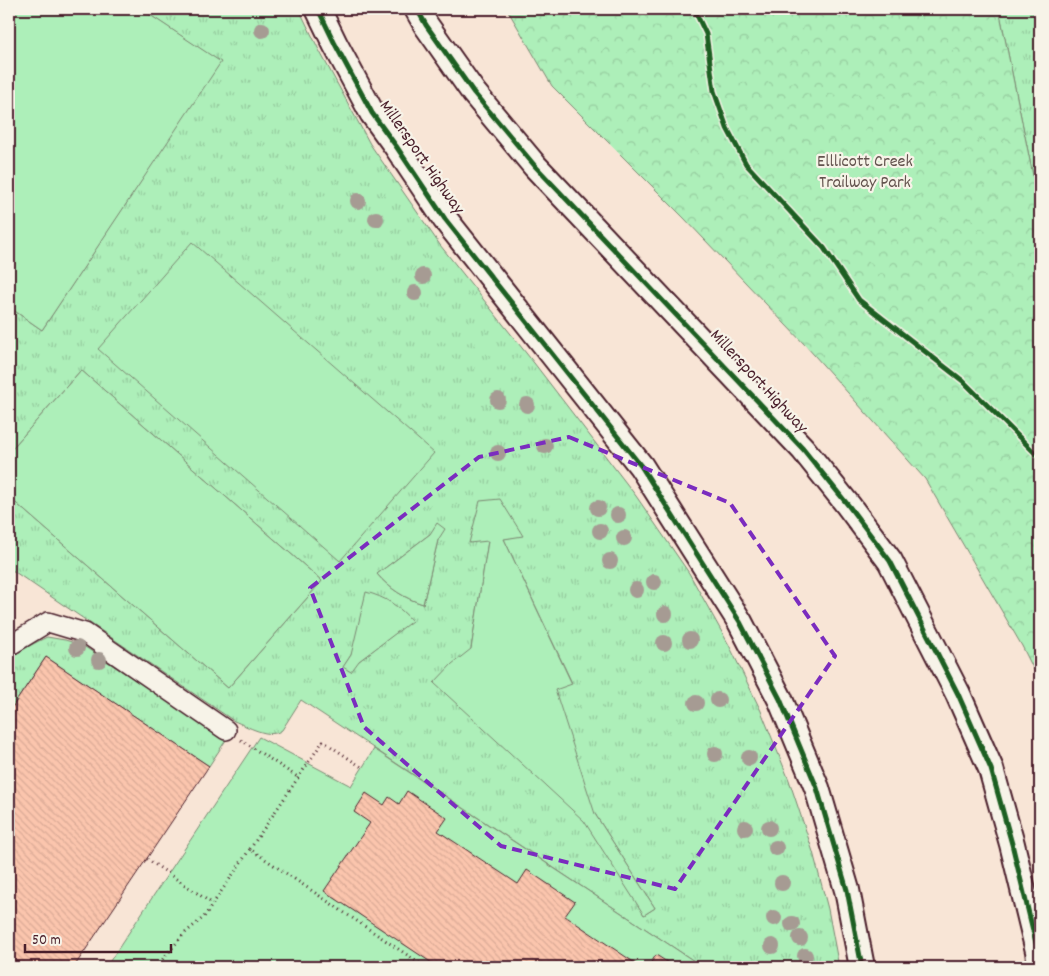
<svg xmlns="http://www.w3.org/2000/svg" width="1049" height="976" font-family="Dekko,sans-serif">
	<style>
		.built { fill: #f8e5d6 }
		.grass { fill: url(#grass-tufts); stroke: #7c8772; fill-rule: evenodd }
		.park { fill: url(#park-crowns); stroke: #7c8772 }
		.garden { fill: #adefb9; stroke: #7c8772 }
		.building { fill: url(#building-back-hatch); stroke: #4a1f2b }
		.lines { fill: none; stroke-linecap: round; stroke-linejoin: round }
		.minor-casing { stroke: #4a1f2b; stroke-width: 22 }
		.major-casing { stroke: #4a1f2b; stroke-width: 28 }
		.path { stroke: #4a1f2b; stroke-width: 3; stroke-dasharray: 1 4; stroke-linecap: butt }
		.minor { stroke: #f7f3e8; stroke-width: 19 }
		.major { stroke: #f7f3e8; stroke-width: 24 }
		.cycleway-casing { stroke: #f7f3e8; stroke-width: 8 }
		.cycleway { stroke: #1b5e20; stroke-width: 5 }
		.tree { fill: #a69b93 }
		.marked { fill: none; stroke: #7b2cbf; stroke-width: 4; stroke-dasharray: 10 6; stroke-linejoin: round }
		.labels { text-anchor: middle; dominant-baseline: central; stroke-width: 4.5; stroke-linejoin: round; paint-order: stroke }
		.street-label { font-size: 18px; fill: #4a1f2b; stroke: #f7f3e8 }
		.park-label { font-size: 18px; fill: #63534e; stroke: #f7f3e8 }
	</style>
	<defs>
		<pattern id="grass-tufts" width="24" height="20" patternUnits="userSpaceOnUse" patternTransform="scale(1.25)"><rect width="24" height="20" fill="#adefb9"/><path d="M3 7l-1-3M5 7V3M7 7l1-3M15 17l-1-3M17 17v-4M19 17l1-3" fill="none" stroke="#96cc9f"/></pattern>
		<pattern id="park-crowns" width="20" height="18" patternUnits="userSpaceOnUse" patternTransform="scale(1.25)"><rect width="20" height="18" fill="#adefb9"/><path d="M2 6a3 3 0 1 1 6 0M12 15a3 3 0 1 1 6 0" fill="none" stroke="#96cc9f"/></pattern>
		<pattern id="building-back-hatch" width="6" height="6" patternUnits="userSpaceOnUse" patternTransform="scale(1.25)"><rect width="6" height="6" fill="#fbc5ad"/><path d="M-1 5l2 2M0 0l6 6M5-1l2 2" fill="none" stroke="#d9a995"/></pattern>
	</defs>
	<rect width="100%" height="100%" fill="#f7f3e8"/>
	<filter id="ink" filterUnits="userSpaceOnUse"><feTurbulence type="fractalNoise" baseFrequency=".02" numOctaves="2"/><feDisplacementMap in="SourceGraphic" scale="10" xChannelSelector="R" yChannelSelector="G"/><feConvolveMatrix kernelMatrix="1 2 1 2 8 2 1 2 1" color-interpolation-filters="sRGB"/></filter>
	<g filter="url(#ink)">
		<path class="built" d="M9,9H731L1040,307V967H9Z"/>
		<g class="grass">
			<path d="M141,9H299L319,50L370,144L440,245L534,363L636,496L689,573L729,645L761,711L789,780L813,852L828,909L839,967H703L301,700L282,730C270,740 247,726 234,721L9,568V497L228,688L322,581L81,370L9,452V307L42,330L220,62ZM430,534L438,540L423,604C404,598 390,589 377,574ZM522,535L504,539L572,683L471,649L488,541ZM386,599L404,613L411,621L359,661L344,666ZM595,814L655,908L644,915Z"/>
			<path d="M999,9H1040V210Z"/>
			<path d="M47,637L65,640L82,645L226,740L209,766L46,657L9,712C9,702 6,672 9,664C12,653 37,642 47,637Z"/>
		</g>
		<path class="park" d="M507,9H999L1040,210V682L1022,646L925,479L806,346L684,218L552,86Z"/>
		<g class="garden">
			<path d="M15,9H141L221,62L42,330L9,307V19Z"/>
			<path d="M192,242L434,453L340,561L98,349Z"/>
			<path d="M81,370L322,581L228,688L9,497V452Z"/>
			<path d="M500,499L523,536L504,539L572,684L555,690L595,814L655,908L644,915L584,821L434,683L452,664L471,649L488,541L469,543L480,501Z"/>
			<path d="M437,523L445,529L438,540L423,604C404,598 390,589 377,574L430,534Z"/>
			<path d="M366,592C385,597 399,606 412,621L359,661L351,672L343,667L351,655Z"/>
			<path d="M259,737L351,786L374,749L703,967H106Z"/>
		</g>
		<g class="building">
			<path d="M46,657L209,766L74,967H9V712Z"/>
			<path d="M407,791L447,818L438,831L518,884L527,870L575,902L565,916L641,967H438L324,891L370,823L354,812L366,793L384,805L389,797L399,804Z"/>
			<path d="M656,955L675,967H648Z"/>
		</g>
		<g class="lines">
			<defs>
				<path id="minor" d="M9,646L48,622L85,633L226,730"/>
				<g id="major">
					<path d="M318,9L335,44L372,113L396,146L445,219L641,466L740,622L780,699L817,788L847,890L862,967"/>
					<path d="M417,9L426,25L474,93L535,166L803,449L848,505L890,561L958,694L991,769L1012,844L1038,951L1040,967"/>
				</g>
			</defs>
			<use href="#minor" class="minor-casing"/>
			<use href="#major" class="major-casing"/>
			<g class="path">
				<path d="M241,740L299,778"/>
				<path d="M250,849L323,741L363,768"/>
				<path d="M147,859L213,904"/>
				<path d="M156,967L184,934L204,917L250,849L425,967"/>
			</g>
			<use href="#minor" class="minor"/>
			<use href="#major" class="major"/>
			<defs>
				<g id="cycleway">
					<path d="M318,9L335,44L372,113L396,146L445,219L641,466L740,622L780,699L817,788L847,890L862,967"/>
					<path d="M417,9L426,25L474,93L535,166L803,449L848,505L890,561L958,694L991,769L1012,844L1038,951L1040,967"/>
					<path d="M694,9L706,34L714,91L727,128L746,164L824,248L859,300L963,381L1040,458"/>
				</g>
			</defs>
			<use href="#cycleway" class="cycleway-casing"/>
			<use href="#cycleway" class="cycleway"/>
		</g>
		<g class="tree">
			<circle cx="262" cy="30" r="8"/>
			<circle cx="358" cy="201" r="8"/>
			<circle cx="376" cy="219" r="8"/>
			<circle cx="423" cy="276" r="8"/>
			<circle cx="415" cy="293" r="8"/>
			<circle cx="498" cy="400" r="8"/>
			<circle cx="527" cy="405" r="8"/>
			<circle cx="545" cy="446" r="8"/>
			<circle cx="498" cy="453" r="8"/>
			<circle cx="598" cy="508" r="8"/>
			<circle cx="618" cy="515" r="8"/>
			<circle cx="600" cy="531" r="8"/>
			<circle cx="624" cy="538" r="8"/>
			<circle cx="610" cy="561" r="8"/>
			<circle cx="654" cy="582" r="8"/>
			<circle cx="636" cy="590" r="8"/>
			<circle cx="665" cy="614" r="8"/>
			<circle cx="690" cy="640" r="8"/>
			<circle cx="664" cy="643" r="8"/>
			<circle cx="77" cy="648" r="8"/>
			<circle cx="99" cy="660" r="8"/>
			<circle cx="718" cy="700" r="8"/>
			<circle cx="696" cy="703" r="8"/>
			<circle cx="715" cy="754" r="8"/>
			<circle cx="749" cy="758" r="8"/>
			<circle cx="745" cy="828" r="8"/>
			<circle cx="769" cy="828" r="8"/>
			<circle cx="776" cy="848" r="8"/>
			<circle cx="782" cy="883" r="8"/>
			<circle cx="774" cy="918" r="8"/>
			<circle cx="792" cy="924" r="8"/>
			<circle cx="800" cy="938" r="8"/>
			<circle cx="772" cy="946" r="8"/>
			<circle cx="805" cy="956" r="8"/>
		</g>
	</g>
	<path class="marked" d="M569,437L730,503L835,656L675,889L501,846L364,727L310,588L479,457Z"/>
	<g class="labels">
		<g class="street-label">
			<text transform="translate(421 158) rotate(55)">Millersport Highway</text>
			<text transform="translate(758 382) rotate(47)">Millersport Highway</text>
		</g>
		<g class="park-label">
			<text x="865" y="162">Elllicott Creek<tspan x="865" dy="21">Trailway Park</tspan></text>
		</g>
	</g>
	<rect width="1049" height="976" fill="none" stroke="#f7f3e8" stroke-width="30"/>
	<rect x="15" y="15" width="1019" height="946" fill="none" stroke="#4a1f2b" stroke-width="2" filter="url(#ink)"/>
	<path d="M25 944v8h146v-8" fill="none" stroke="#4a1f2b" stroke-width="2.5"/>
	<text x="32" y="944" font-size="15" fill="#4a1f2b" stroke="#f7f3e8" stroke-width="4" paint-order="stroke">50 m</text>
</svg>
